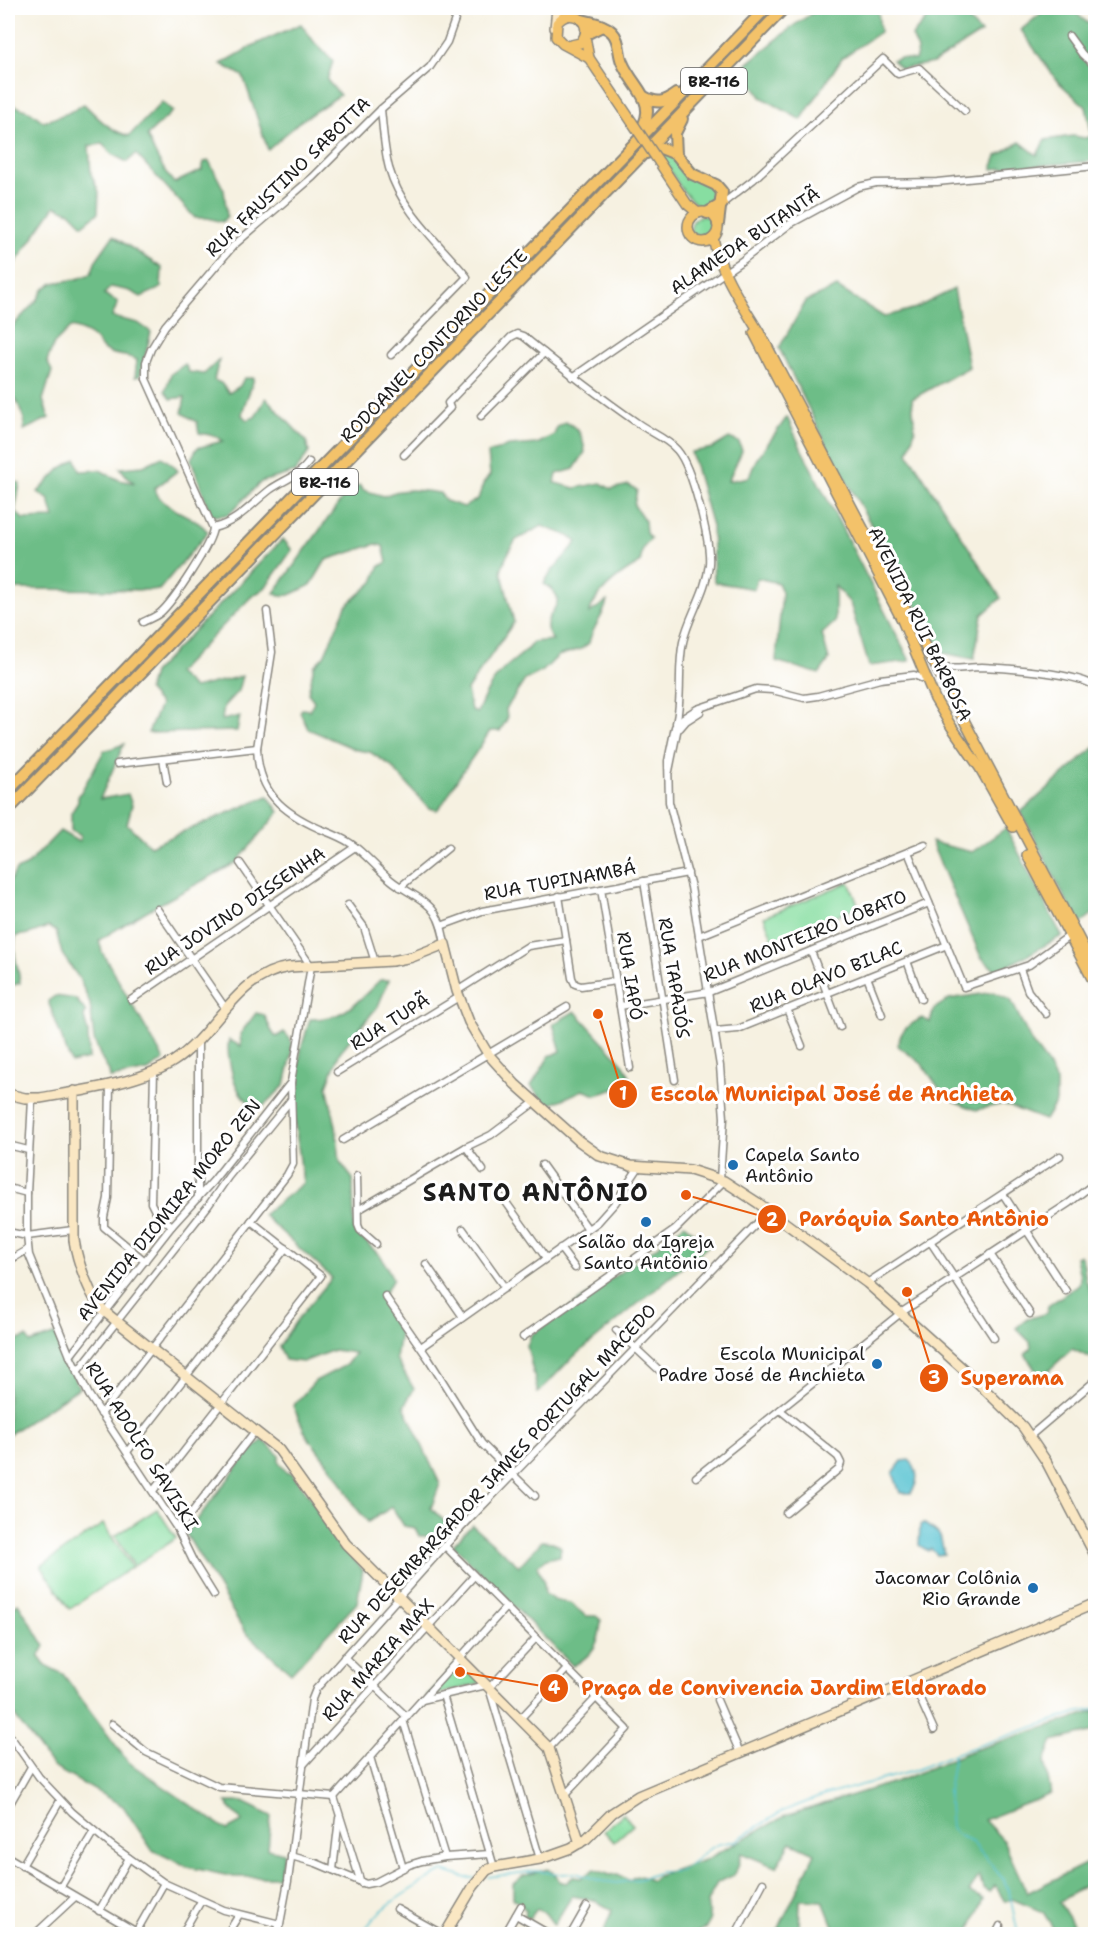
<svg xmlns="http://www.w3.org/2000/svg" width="1103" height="1942" font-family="'Shantell Sans',sans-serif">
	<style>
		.green { fill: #87dea1; stroke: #527d5e; stroke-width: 1.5 }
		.forest { fill: #6dbd87; stroke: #446c52; stroke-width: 1.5; fill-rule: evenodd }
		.water { fill: #57c2d1; stroke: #3a6f76; stroke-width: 1.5 }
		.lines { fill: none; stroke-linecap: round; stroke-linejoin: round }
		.stream { stroke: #57c2d1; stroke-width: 1.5 }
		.street-casing { stroke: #89867e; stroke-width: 9 }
		.secondary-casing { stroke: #89867e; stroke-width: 12 }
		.primary-casing { stroke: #89867e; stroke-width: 12 }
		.highway-casing { stroke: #89867e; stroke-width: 14 }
		.street { stroke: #fff; stroke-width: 6 }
		.secondary { stroke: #fae7c3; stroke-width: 9 }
		.primary { stroke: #f3c26a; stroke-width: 9 }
		.highway { stroke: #f3c26a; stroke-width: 10 }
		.primary-bridge-casing { stroke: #89867e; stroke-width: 12; stroke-linecap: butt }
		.primary-bridge { stroke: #f3c26a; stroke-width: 9 }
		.poi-dot { fill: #1f6fb2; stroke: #fff; stroke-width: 2 }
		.labels { text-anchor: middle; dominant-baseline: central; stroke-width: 6; stroke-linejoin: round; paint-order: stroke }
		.shield { fill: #fff; stroke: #606060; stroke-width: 1.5 }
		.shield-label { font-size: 16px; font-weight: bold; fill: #1c1c1c }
		.street-label { font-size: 18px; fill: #1c1c1c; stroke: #fff }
		.poi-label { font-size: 18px; fill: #1c1c1c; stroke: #fff; text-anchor: end }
		.district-label { font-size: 24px; font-weight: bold; letter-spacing: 1.5px; fill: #1c1c1c; stroke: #fff }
		.leader { fill: none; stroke: #e8590c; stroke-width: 2 }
		.callout-dot { fill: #e8590c; stroke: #fff; stroke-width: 2 }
		.mark-label { font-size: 18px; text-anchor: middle; font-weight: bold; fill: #fff }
		.callout-label { font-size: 20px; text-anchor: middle; font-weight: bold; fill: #e8590c; stroke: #fff; stroke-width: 6; stroke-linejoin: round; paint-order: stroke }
	</style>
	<rect width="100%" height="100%" fill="#fff"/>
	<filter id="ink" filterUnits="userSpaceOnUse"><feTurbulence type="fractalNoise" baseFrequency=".0167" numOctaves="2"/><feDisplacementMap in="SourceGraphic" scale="12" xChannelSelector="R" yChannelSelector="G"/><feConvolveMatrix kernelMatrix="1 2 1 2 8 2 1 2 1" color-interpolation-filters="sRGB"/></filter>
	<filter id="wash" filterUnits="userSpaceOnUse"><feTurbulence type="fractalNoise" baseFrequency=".008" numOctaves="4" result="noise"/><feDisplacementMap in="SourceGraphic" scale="24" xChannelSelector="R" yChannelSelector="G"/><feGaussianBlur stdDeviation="1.35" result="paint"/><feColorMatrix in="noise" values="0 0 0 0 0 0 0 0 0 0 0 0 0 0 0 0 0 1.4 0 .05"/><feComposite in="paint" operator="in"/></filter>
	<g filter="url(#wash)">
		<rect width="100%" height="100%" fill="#f6f1e1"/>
		<g class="green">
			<path d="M659,151H664L711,187L719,196L717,204L706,210C682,199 672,172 659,151Z"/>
			<circle cx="703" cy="228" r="12"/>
			<path d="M849,882L859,907L774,942L764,917Z"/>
			<path d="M157,1509L176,1538L134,1566L115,1536Z"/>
			<path d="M103,1524L132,1567L70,1609L41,1566Z"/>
			<path d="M459,1661L482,1683L426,1697Z"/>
			<path d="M623,1814L633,1825L614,1842L604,1831Z"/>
		</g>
		<g class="forest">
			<path d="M820,8H880L878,9L880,32L842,58L801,120L761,97L742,68L793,26Z"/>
			<path d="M939,8H956L981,33L933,63L901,69L892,60L900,58L915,60L918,50L912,36L929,16Z"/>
			<path d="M1045,8H1072L1071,9L1095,29V161L992,169L997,156L1020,142L1037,155L1045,140L1073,136L1085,138L1092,136L1086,107L1057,81L1021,30L1045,10Z"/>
			<path d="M301,24L315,43L333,61L327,80L340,95L299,122L268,150L243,76L221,64L256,44Z"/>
			<path d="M162,102L173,111L147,136C154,153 162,169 174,183L202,170L204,162L209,161L224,190L227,216L222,222L208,218H195L136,154L127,162L113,155L102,144L89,146L91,174L99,192L98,213L83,225L70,212L55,206L10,271L8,270V103L31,112L44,122L68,113L84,104C98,118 110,131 129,136Z"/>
			<path d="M113,236L162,268L161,288L141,297L130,291L111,287L104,294L118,302L112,317L138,323L151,332L140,376L135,377L137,360C126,354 117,357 106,351C100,348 98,341 93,337C87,332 79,329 71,327L54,344L47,361L52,371L43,400L49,418L24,430V419L16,399L8,397V331L38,299L43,290L53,283L77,279L91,274L96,260Z"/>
			<path d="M837,287L884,317L916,308L954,289L969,367L912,399L915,430L908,453L1001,598L982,615L974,659L943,653L828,448L779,348L806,301Z"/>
			<path d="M219,360L214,380L221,383L229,393L240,386L244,378H254C251,391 244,402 242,415L247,420L255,417L266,398L306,441L309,452L295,472L261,482L228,515L211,516L191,459L197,448L223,441L216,436L199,433L197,422L182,413L185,397L171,399L165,391L171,374L185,364L189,372L204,374Z"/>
			<path d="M787,417L802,450L910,661L869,666L850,603L835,586V622L822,634L829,660L819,674L776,661L782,592L778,583L757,578L754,589L714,582L712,526L691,452L713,448L729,438L739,442L742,451L728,481L749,477L756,460Z"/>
			<path d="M565,422C580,428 583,437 585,452L574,469L557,474L555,483L575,488L601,483L611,489L629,485L637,490L634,505L645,521L646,533L651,539L643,548L640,563C620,574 597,591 589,613L607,601C604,617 592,627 589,643L581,649L558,656L543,671L525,680L506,709L507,719L500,731H490C479,749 467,765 455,783C448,795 448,799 437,810L429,808L390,765L370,752L357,750L308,729L300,712L302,709L310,710L314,701L308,693L314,666L324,656L346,606L373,582L379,567L387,562L383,546L376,544L326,560L311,585L290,595L279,596L274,593L345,495L359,485L363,490L384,496C403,487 420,490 440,493L446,501L464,507L478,499L483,484L490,475L488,453L509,446L537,444L554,435L557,427ZM542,526C556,533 564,531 577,542C568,554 549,571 544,584C576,603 540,612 548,632C549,636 551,638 553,640L533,642C525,654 514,659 505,668C491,681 484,696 477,713L471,710L467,690L514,622L501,570L509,551L516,540Z"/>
			<path d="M162,457L174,466L178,471C169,476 164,483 154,488C163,512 194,513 208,532L159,590L8,589V573L12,560L8,536V480L20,483L15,511L23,519L54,518L49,500L38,492L61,468L76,459L80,471L100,470L119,480L135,483L129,479L120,468L143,466Z"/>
			<path d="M283,539L292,550L265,588L251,597L177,673L194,688L242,676L238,691L224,706L222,720L240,716L237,731L148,733L160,705L148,691L153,673Z"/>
			<path d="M124,744L100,799L128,794L132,805L127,824L150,846L268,796L279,812L236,863L145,912L99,940L102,952L164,1060L148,1071L110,1078L109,1071L102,1060L94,1040L90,1004L79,978L62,954L56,931L48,927L29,934L16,936C12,956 18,963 20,983L8,987V885L16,870L26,866L60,831L79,842L80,836L71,831V813L78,802V797L104,751Z"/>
			<path d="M1095,747V912L1079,925L1021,812Z"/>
			<path d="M1006,828L1062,936L997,972L981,957L931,842L972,852Z"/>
			<path d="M380,980H389L378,1006L340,1052L327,1086L336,1126L340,1162L353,1179L354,1230L382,1258L393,1279L383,1296L388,1314L400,1332L396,1359L414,1389L404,1406L440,1484L431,1508L452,1529L441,1537L419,1536L415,1528L404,1526L392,1507L368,1522L353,1504L339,1478L307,1436L293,1406L315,1381L346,1365L355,1353L334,1350L303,1362L285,1360L279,1346L296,1321L332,1278L263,1215L303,1183L293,1108L301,1049L310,1019C345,1020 357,1002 380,980Z"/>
			<path d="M994,992L1011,1000L1032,1043L1047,1063L1056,1082V1102L1045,1120L1003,1104L976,1110L956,1102L941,1091L922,1064L898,1046C900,1029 908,1026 922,1018L930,1022L934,1009L949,999Z"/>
			<path d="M55,996L76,999L86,1012L84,1017L88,1032L89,1059L71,1063L48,1001Z"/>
			<path d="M575,1011L624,1065L630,1076L615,1089L596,1095L583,1090L552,1104H546L531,1086L550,1055H553L561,1051L553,1024Z"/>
			<path d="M256,1013L264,1015C269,1023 269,1030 276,1037L284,1032L291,1040L292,1054L285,1085L260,1109C240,1100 234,1085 230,1064C228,1055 227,1048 229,1040L241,1046L240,1034Z"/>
			<path d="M684,1224L709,1245L571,1359L538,1393L527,1346L531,1335L669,1238Z"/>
			<path d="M1080,1255L1083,1261L1086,1280L1095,1300V1356L1091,1358L1072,1349L1047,1372L1039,1376L1025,1354L1031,1348L1030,1342L1016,1328L1027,1319L1047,1313L1048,1306L1079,1284L1080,1277L1076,1257Z"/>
			<path d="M56,1334L79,1388L8,1435V1352L15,1341L27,1337L30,1343Z"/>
			<path d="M263,1440L279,1455V1462L287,1473H292L311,1498L327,1528L363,1570L357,1603L291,1673L245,1632L186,1534L248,1453Z"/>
			<path d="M472,1525L519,1566L542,1541L553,1542L561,1547L560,1556L546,1559L537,1566L544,1583L545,1594L554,1600L570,1603L586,1616H596L601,1620C600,1643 593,1655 573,1666L453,1545Z"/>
			<path d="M18,1603L45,1646L39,1657L45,1665L63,1674L128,1762L227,1830L242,1822C238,1813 230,1811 226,1802H243L271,1816L268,1849L284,1853L279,1877H234L188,1867L152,1850L123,1806L53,1767L8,1707V1614Z"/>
			<path d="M1095,1711V1731L1053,1741L1045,1761L1051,1794L984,1820L1003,1840L1027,1893L1095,1859V1879L1059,1902L1079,1934H1057L1043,1912L1012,1899L1005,1902L995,1885L989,1892L983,1888L979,1876L969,1892L984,1899L968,1934H834L835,1931L823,1901L800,1900L799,1934H776L815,1853L791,1842L776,1867L741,1853L738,1867L734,1875L717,1883L707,1902L710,1921L706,1928L693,1934H603L612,1910L594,1900L572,1896L554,1925L545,1913L537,1909L530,1918L525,1917L526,1910L513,1898V1884L523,1876L548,1869L554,1873L559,1881L566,1883L573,1877L581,1878L594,1869L610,1875L618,1874L629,1881C637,1873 642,1876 651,1881L655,1877L707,1859L785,1816L898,1781L971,1751Z"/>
		</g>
		<g class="water">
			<path d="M909,1460C919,1469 919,1482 911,1493H900L893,1473L902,1461Z"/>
			<path d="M923,1523C941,1534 940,1532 944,1554L937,1555L931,1549L928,1551L919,1545L920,1525Z"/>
		</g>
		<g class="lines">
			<g class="stream">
				<path d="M954,1754L948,1791L951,1828L958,1835L973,1843L1003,1879L1009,1891L1018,1934"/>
				<path d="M488,1877L536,1871L561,1874L576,1873L601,1881L617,1883L640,1879L660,1872L681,1871L708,1850L719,1844L735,1841L781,1812L822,1796L913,1771L954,1754L1075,1713L1096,1709"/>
				<path d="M362,1934C379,1906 409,1891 437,1874L444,1871L466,1878H474"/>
			</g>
		</g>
	</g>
	<g filter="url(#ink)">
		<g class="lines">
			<defs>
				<g id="street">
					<path d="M1069,36L1082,54L1096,67"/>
					<path d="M381,109C383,128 384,149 389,168C401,211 440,244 467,277L391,355"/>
					<path d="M722,204L753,180L883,59L898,74L919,68L965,111"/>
					<path d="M573,377L743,260L790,224L858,187L876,183L937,182L1096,166"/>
					<path d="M481,416L544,353"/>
					<path d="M404,455L450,408L448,403L511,337L517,334L523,336C560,366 597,395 636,422C649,432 667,438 677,450C692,467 711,542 709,564C706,593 689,615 683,642C677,669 683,697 676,723"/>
					<path d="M213,528C238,522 251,504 271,489C284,480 299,476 309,462"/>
					<path d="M267,611L272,652L257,748C258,792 282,812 320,829C330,833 341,837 350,843C365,853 376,868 391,880C404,891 425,898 435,913C441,922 443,933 445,944"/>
					<path d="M143,622C149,619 155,617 160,613C173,602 212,543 213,528L146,379V362L151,349L165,326L233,246L313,177L381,109L430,67L447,42L459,8"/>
					<path d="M936,667C952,671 966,667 982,667C1006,668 1079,673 1096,687"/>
					<path d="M680,728L686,721L700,712"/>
					<path d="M163,759L167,782"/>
					<path d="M117,764L257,748"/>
					<path d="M669,771L679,722"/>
					<path d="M908,852L964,987L1029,965L1069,936"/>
					<path d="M644,881L675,1080"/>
					<path d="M400,887L448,848"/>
					<path d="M601,889L630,1068"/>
					<path d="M559,896L572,978L575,984L581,986L616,981"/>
					<path d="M348,905L364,927L375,962"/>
					<path d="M157,909L226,1009"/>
					<path d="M441,926L482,911L688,873"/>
					<path d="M699,936L925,845"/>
					<path d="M811,951L840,1027"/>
					<path d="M907,961L921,999"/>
					<path d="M1020,969L1028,991L1046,1014"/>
					<path d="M867,977L882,1015"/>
					<path d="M457,991L528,946L566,940"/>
					<path d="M131,1000L355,847"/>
					<path d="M620,1006L709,992L929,903"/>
					<path d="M787,1009L802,1046"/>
					<path d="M715,1031L738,1029L947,945"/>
					<path d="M154,1071L151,1203L155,1211L172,1226"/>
					<path d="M337,1072L459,997"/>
					<path d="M110,1084L108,1198L104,1217V1227L145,1261"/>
					<path d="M32,1099L27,1193V1236L29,1255L70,1356L89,1395L178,1530L193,1561L214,1595"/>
					<path d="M343,1140L567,1007"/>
					<path d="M8,1145L28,1150"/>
					<path d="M466,1147L483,1170"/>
					<path d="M542,1165L588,1229"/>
					<path d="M357,1176L358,1225L360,1230L376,1244"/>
					<path d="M720,1179L724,1118L720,1066L691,887L669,802L668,761L675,727L683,718L697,709L756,689L772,690L804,698L818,696L880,679L914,675L926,680"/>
					<path d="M8,1188L27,1193"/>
					<path d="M1003,1194L1066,1291"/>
					<path d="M198,1198V1041"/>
					<path d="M503,1198L546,1258"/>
					<path d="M358,1210L466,1147L491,1135L535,1102"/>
					<path d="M463,1229L505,1288"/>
					<path d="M8,1232L27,1236L73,1230"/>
					<path d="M930,1241L994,1338"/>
					<path d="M560,1248L575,1268"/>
					<path d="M990,1254L1030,1314"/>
					<path d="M8,1261L27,1250"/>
					<path d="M426,1264L463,1317"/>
					<path d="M867,1283L1060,1156"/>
					<path d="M385,1296L428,1358L482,1444L535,1496"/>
					<path d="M616,1330L659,1370"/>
					<path d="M523,1337L675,1230L724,1181"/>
					<path d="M421,1347L598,1222L615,1203L639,1167"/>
					<path d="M70,1356L172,1226L213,1181L291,1082"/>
					<path d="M77,1372L208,1206L228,1177L290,1101"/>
					<path d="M780,1410L838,1457L841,1463L839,1469L786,1513"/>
					<path d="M101,1414L287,1175L293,1164L291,1082L311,966L240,863"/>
					<path d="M1030,1436L1096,1380"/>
					<path d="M127,1452L286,1248"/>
					<path d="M696,1477L902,1312L1069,1203L1096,1182"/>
					<path d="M153,1491L321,1276L251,1221"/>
					<path d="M178,1530L255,1431"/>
					<path d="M445,1546L627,1729L564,1796"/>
					<path d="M536,1638L489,1688L540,1859"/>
					<path d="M344,1657L407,1717"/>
					<path d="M912,1681L934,1730"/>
					<path d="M443,1695L494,1867"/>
					<path d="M422,1700L486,1685"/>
					<path d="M717,1700L740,1753"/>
					<path d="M520,1719L567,1669"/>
					<path d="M403,1720L445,1857"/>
					<path d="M112,1724L146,1752L219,1787L334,1797"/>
					<path d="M8,1733L39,1777L72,1812L111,1845L164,1883L224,1910L280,1924"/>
					<path d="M549,1748L596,1698"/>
					<path d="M370,1757L403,1868"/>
					<path d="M304,1764L474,1576"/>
					<path d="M334,1797L506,1607"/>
					<path d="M334,1797L361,1883"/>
					<path d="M8,1807L31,1767"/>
					<path d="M291,1856L316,1863L366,1884L376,1882L409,1865L422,1861L445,1857L490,1854"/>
					<path d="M8,1857L140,1934"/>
					<path d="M22,1866L60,1801"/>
					<path d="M333,1870L339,1818"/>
					<path d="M60,1888L94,1831"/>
					<path d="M397,1909L442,1934"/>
					<path d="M99,1911L129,1858"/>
					<path d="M516,1915L549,1934"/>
					<path d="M35,1934L75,1897"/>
					<path d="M135,1934L164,1883"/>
					<path d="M182,1934L201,1901"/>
					<path d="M227,1934L239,1915"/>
					<path d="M276,1934L280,1924L288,1881L312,1699L316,1689L461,1528L769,1211"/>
					<path d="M505,1934L521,1906"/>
					<path d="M571,1934L587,1906"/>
					<path d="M736,1934L763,1883"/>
					<path d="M996,1934L1000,1926"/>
				</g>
				<g id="secondary">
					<path d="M567,8L572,15"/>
					<path d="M555,28L557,8"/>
					<path d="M74,1091V1240C77,1260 90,1299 105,1312L279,1450L346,1544L549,1748L580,1843"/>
					<path d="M8,1094L25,1098H40C80,1091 140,1083 174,1061C216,1034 236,974 290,967L392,961L412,957L445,944L457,991L469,1022L488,1054L515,1084L579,1141L600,1156L631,1166L690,1170L724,1181L758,1203L867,1283L971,1376L1023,1427L1046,1461L1096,1557"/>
					<path d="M445,1934L473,1887L487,1870L494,1867L540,1859L571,1848L586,1839L612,1813L638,1796L1096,1603"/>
				</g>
				<g id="primary">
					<path d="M585,36L589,58L632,122"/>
					<path d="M567,46L580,43C597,25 572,4 557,23L556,37L563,44L589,58"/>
					<path d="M659,162L687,204L698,213"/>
					<circle cx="703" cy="227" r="15"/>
					<path d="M713,238C721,276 747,311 766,344L1096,971"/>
					<path d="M754,333L902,620L935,699L951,726L980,768L1013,827"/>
					<path d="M1027,855L1096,986"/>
				</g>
				<g id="highway">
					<path d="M582,20C592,23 604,24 612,32C620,40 618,52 622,62C633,89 660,101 640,132"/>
					<path d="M586,34L602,26"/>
					<path d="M644,97C657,104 664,103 676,94"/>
					<path d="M682,119L675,133L676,154L692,174L716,185L722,192L718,224"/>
					<path d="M646,153L661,148L676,154"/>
					<path d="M707,213L722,204"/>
					<path d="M8,791L766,8"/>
					<path d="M8,810L784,8"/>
				</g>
			</defs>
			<use href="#street" class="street-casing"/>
			<use href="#secondary" class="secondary-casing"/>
			<use href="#primary" class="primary-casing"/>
			<use href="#highway" class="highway-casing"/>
			<use href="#street" class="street"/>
			<use href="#secondary" class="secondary"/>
			<use href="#primary" class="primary"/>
			<use href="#highway" class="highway"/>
			<defs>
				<path id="primary-bridge" d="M632,122L659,162"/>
			</defs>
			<use href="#primary-bridge" class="primary-bridge-casing"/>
			<use href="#primary-bridge" class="primary-bridge"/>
		</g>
	</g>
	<g class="poi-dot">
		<circle cx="733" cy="1165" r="6"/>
		<circle cx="646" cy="1222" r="6"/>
		<circle cx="877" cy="1364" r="6"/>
		<circle cx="1033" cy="1588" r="6"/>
	</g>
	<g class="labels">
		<g class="shield">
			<rect x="681" y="68" width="66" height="26" rx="4.5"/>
			<rect x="292" y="469" width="66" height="26" rx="4.5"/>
		</g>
		<g class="shield-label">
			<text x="714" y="81">BR-116</text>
			<text x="325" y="482">BR-116</text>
		</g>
		<g class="street-label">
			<text transform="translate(288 177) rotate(-44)">RUA FAUSTINO SABOTTA</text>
			<text transform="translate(745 241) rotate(-34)">ALAMEDA BUTANTÃ</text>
			<text transform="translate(434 346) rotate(-46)">RODOANEL CONTORNO LESTE</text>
			<text transform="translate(920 624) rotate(64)">AVENIDA RUI BARBOSA</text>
			<text transform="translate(560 881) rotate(-10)">RUA TUPINAMBÁ</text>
			<text transform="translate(235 911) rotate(-34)">RUA JOVINO DISSENHA</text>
			<text transform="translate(805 936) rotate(-22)">RUA MONTEIRO LOBATO</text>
			<text transform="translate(630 976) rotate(81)">RUA IAPÓ</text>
			<text transform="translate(826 977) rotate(-22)">RUA OLAVO BILAC</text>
			<text transform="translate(674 978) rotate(81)">RUA TAPAJÓS</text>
			<text transform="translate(390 1022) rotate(-32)">RUA TUPÃ</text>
			<text transform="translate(169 1210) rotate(-51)">AVENIDA DIOMIRA MORO ZEN</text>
			<text transform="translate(142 1446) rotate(58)">RUA ADOLFO SAVISKI</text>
			<text transform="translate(497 1474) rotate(-47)">RUA DESEMBARGADOR JAMES PORTUGAL MACEDO</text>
			<text transform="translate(378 1660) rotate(-48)">RUA MARIA MAX</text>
		</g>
		<g class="poi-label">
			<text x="745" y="1155" text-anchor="start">Capela Santo<tspan x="745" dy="21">Antônio</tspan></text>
			<text x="646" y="1242" text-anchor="middle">Salão da Igreja<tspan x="646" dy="21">Santo Antônio</tspan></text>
			<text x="865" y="1354">Escola Municipal<tspan x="865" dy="21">Padre José de Anchieta</tspan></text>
			<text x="1021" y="1578">Jacomar Colônia<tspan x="1021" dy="21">Rio Grande</tspan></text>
		</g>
		<g class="district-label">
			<text x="536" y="1193">SANTO ANTÔNIO</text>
		</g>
	</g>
	<path class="leader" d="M598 1014L623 1094M686 1195L772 1219M907 1292L934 1378M460 1672L554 1688"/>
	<g class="callout-dot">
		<circle cx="598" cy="1014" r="6"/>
		<circle cx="686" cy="1195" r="6"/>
		<circle cx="907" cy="1292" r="6"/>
		<circle cx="460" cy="1672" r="6"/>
		<circle cx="623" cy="1094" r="15"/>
		<circle cx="772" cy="1219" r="15"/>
		<circle cx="934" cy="1378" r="15"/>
		<circle cx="554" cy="1688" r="15"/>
	</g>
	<g class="mark-label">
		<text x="623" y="1100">1</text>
		<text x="772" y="1226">2</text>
		<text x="934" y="1384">3</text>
		<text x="554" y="1694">4</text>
	</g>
	<g class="callout-label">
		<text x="832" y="1101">Escola Municipal José de Anchieta</text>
		<text x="924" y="1226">Paróquia Santo Antônio</text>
		<text x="1012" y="1385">Superama</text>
		<text x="784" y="1695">Praça de Convivencia Jardim Eldorado</text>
	</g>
	<rect width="1103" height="1942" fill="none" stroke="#fff" stroke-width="30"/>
</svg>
